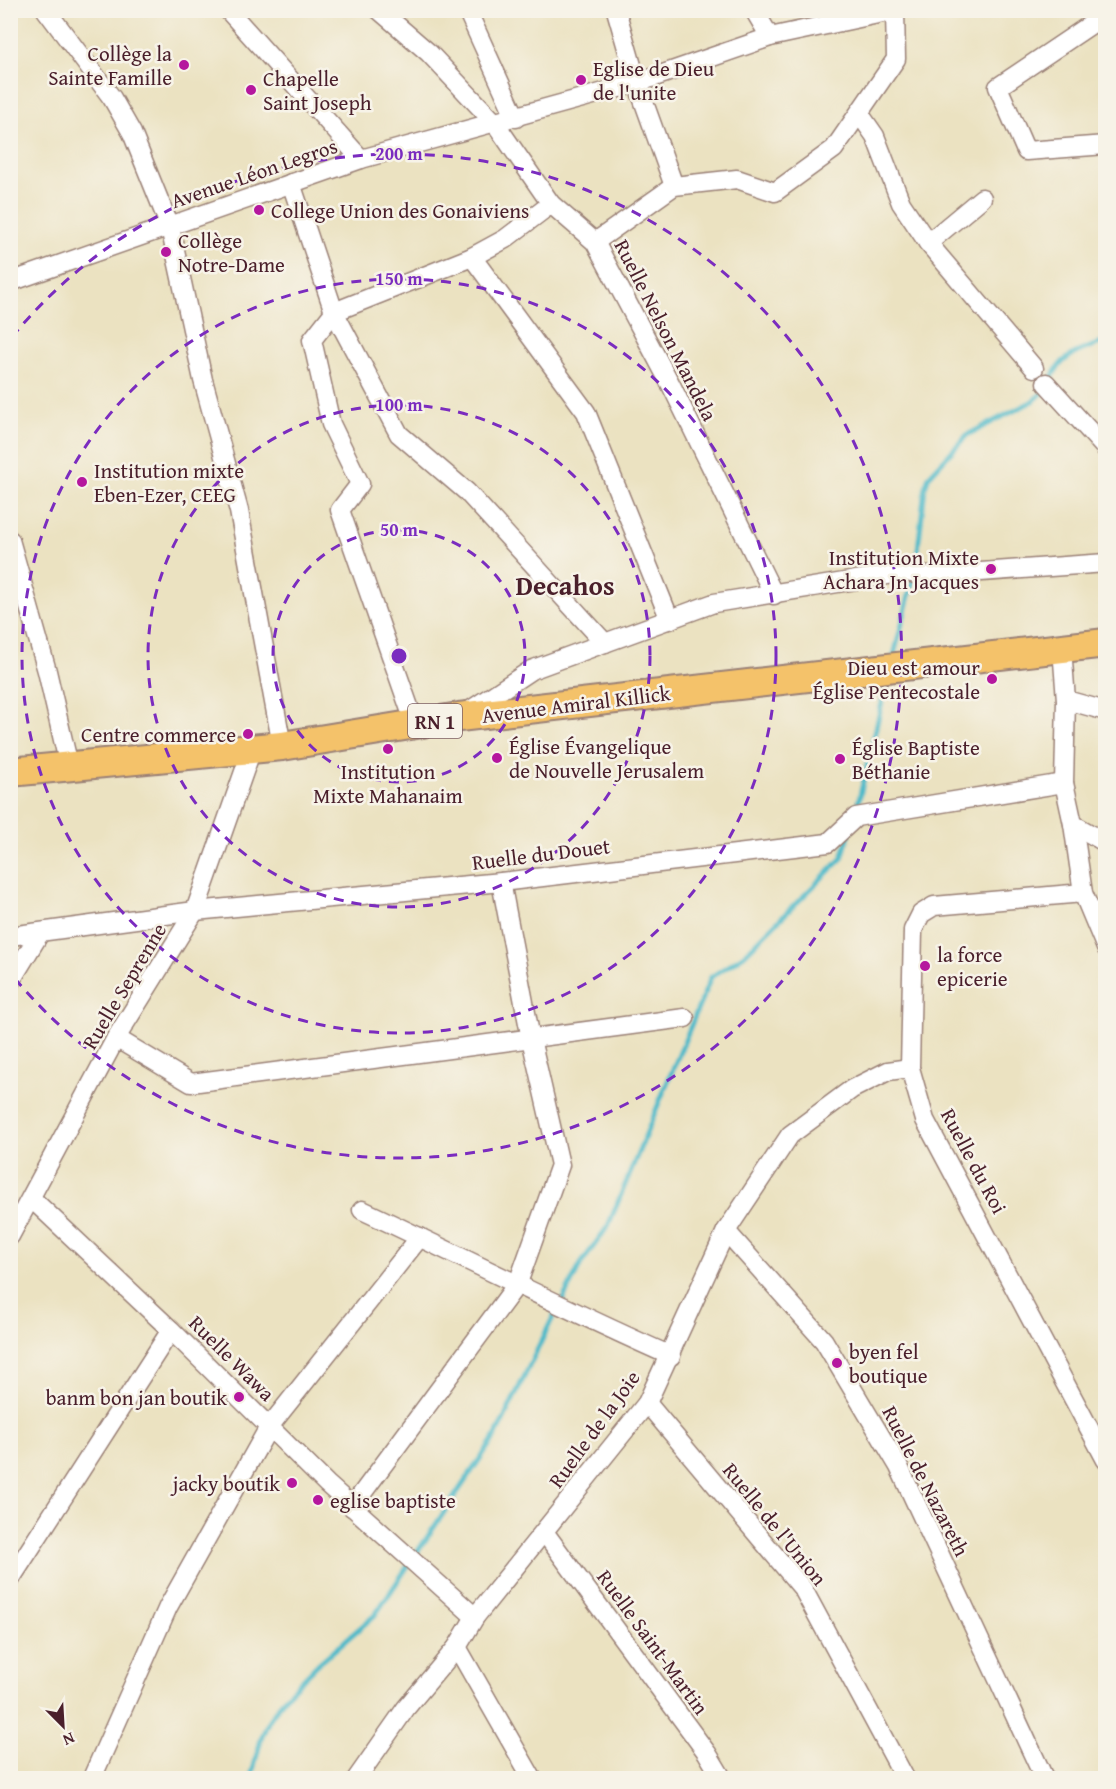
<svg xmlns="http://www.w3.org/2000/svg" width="1116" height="1789" font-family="'Gentium Book Plus',serif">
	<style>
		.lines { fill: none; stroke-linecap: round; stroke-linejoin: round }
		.stream { stroke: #4ebac9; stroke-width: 5 }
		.minor-casing { stroke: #9a8076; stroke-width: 21 }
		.primary-casing { stroke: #9a8076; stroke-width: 32 }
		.minor { stroke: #fff; stroke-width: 18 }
		.primary { stroke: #f4c26a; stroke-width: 28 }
		.ring { fill: none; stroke: #7b2cbf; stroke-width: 3; stroke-dasharray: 10 8 }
		.poi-dot { fill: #b5179e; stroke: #f7f3e8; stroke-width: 2 }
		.labels { text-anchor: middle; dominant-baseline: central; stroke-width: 5; stroke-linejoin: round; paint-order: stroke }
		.shield { fill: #f7f3e8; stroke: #7e5f64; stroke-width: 1.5 }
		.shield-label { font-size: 20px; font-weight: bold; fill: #4a1f2b }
		.poi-label { font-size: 21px; fill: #4a1f2b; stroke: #f7f3e8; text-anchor: start }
		.street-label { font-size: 21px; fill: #4a1f2b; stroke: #f7f3e8 }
		.district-label { font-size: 27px; font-weight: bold; fill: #4a1f2b; stroke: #f7f3e8 }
		.centre { fill: #7b2cbf; stroke: #f7f3e8; stroke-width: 3 }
		.ring-label { font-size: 18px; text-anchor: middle; font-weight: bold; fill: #7b2cbf; stroke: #f7f3e8; stroke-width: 5; stroke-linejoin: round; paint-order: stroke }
	</style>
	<rect width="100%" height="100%" fill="#f7f3e8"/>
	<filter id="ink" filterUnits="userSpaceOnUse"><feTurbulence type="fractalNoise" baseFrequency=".0167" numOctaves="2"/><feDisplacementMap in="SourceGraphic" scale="12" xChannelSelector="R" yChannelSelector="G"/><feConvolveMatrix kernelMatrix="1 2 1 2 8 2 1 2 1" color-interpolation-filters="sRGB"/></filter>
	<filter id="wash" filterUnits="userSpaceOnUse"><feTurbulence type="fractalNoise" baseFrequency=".008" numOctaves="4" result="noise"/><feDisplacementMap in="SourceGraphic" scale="24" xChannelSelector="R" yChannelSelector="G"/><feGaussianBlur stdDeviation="1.35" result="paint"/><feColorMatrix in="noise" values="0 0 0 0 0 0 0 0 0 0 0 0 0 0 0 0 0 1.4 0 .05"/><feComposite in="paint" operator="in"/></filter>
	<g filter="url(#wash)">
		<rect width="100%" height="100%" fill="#ebe2c1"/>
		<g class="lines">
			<g class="stream">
				<path d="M1050,382C1060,354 1081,351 1106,341"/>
				<path d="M893,659L916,568L925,487L929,476L967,435L1033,401L1047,389"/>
				<path d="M856,812L888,677"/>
				<path d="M562,1301L581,1264L608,1226L711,977L744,955L842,858L850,831"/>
				<path d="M251,1778L261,1739L269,1720L285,1697L318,1664L375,1615L496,1435L557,1309"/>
			</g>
		</g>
	</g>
	<g filter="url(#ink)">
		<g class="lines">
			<defs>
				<g id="minor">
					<path d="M46,10L112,98L132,133L170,227L203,380L239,511L282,746"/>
					<path d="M228,10L361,159"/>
					<path d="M379,10L429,53L495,123L551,204L595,242L671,385L774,595"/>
					<path d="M467,10L516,118"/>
					<path d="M616,10L637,83L674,186"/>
					<path d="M754,10L770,37"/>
					<path d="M1100,10L1102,17L998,87L1026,151L1106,145"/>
					<path d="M859,113L875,136L901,203L928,243L1034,368"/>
					<path d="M291,183L334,312L399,434L467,492L605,643"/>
					<path d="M595,242L674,186L737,179L775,192L834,149L896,59L895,10"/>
					<path d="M928,243L982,198"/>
					<path d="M472,257L586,412L670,620"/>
					<path d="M10,282L361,159L637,83L770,37L897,10"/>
					<path d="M1046,383L1106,449"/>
					<path d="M10,540L47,671L69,766"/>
					<path d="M1062,648L1066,700L1064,783L1073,824L1083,893L1106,948"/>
					<path d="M1066,700L1106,711"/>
					<path d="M466,713L531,670L714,603L906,572L926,576L1106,563"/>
					<path d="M415,724L340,510L360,484L331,424L312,340L334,312L472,257L505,239L551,204"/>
					<path d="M1073,824L1106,843"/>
					<path d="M1083,893L934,906L921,914L913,930L910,1068L925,1120L1106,1460"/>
					<path d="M10,936L195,911L501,882L828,843L856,817L1064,783"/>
					<path d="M10,982L40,933"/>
					<path d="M116,1038L191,1083L685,1018"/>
					<path d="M32,1199L171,1330L327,1484L475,1617"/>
					<path d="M362,1210C465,1258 566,1310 671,1356"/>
					<path d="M726,1231L824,1341L899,1467L1044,1778"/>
					<path d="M10,1236L116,1038L195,911L252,749"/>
					<path d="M647,1403L803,1589L905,1778"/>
					<path d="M352,1507L518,1283L560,1165L531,1039L501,882"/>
					<path d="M545,1533L707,1753L722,1778"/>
					<path d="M10,1580L171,1330"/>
					<path d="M457,1647L532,1778"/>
					<path d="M92,1778L168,1607L269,1427L420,1237"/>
					<path d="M357,1778L406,1708L457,1647L475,1617L647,1403L726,1231L790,1135L852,1089L888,1071L910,1068"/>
				</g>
				<path id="primary" d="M10,772L282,746L459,717L1106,643"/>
			</defs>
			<use href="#minor" class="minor-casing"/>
			<use href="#primary" class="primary-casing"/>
			<use href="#minor" class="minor"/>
			<use href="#primary" class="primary"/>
		</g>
	</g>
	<g class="ring">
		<circle cx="399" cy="656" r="126"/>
		<circle cx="399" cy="656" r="251"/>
		<circle cx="399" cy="656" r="377"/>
		<path d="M12 337A502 502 0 1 1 12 975"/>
	</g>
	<g class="poi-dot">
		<circle cx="184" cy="65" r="6"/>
		<circle cx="581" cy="80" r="6"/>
		<circle cx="251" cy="90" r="6"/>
		<circle cx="259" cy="210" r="6"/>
		<circle cx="166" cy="252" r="6"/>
		<circle cx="82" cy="482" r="6"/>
		<circle cx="991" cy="569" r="6"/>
		<circle cx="992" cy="679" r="6"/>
		<circle cx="248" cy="734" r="6"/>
		<circle cx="388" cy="749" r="6"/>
		<circle cx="497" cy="758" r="6"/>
		<circle cx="840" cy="759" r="6"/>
		<circle cx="925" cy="966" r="6"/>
		<circle cx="837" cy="1363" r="6"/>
		<circle cx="239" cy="1397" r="6"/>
		<circle cx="292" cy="1483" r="6"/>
		<circle cx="318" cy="1500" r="6"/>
	</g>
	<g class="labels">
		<rect class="shield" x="408" y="704" width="54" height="34" rx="4.5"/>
		<g class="shield-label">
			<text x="435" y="721">RN 1</text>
		</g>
		<g class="poi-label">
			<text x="172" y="53" text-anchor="end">Collège la<tspan x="172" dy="24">Sainte Famille</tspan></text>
			<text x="593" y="68">Eglise de Dieu<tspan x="593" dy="24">de l'unite</tspan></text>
			<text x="263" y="78">Chapelle<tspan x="263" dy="24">Saint Joseph</tspan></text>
			<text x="271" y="210">College Union des Gonaiviens</text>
			<text x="178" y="240">Collège<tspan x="178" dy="24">Notre-Dame</tspan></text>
			<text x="94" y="470">Institution mixte<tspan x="94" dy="24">Eben-Ezer, CEEG</tspan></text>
			<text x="979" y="557" text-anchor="end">Institution Mixte<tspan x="979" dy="24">Achara Jn Jacques</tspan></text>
			<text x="980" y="667" text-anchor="end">Dieu est amour<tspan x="980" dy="24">Église Pentecostale</tspan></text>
			<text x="236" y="734" text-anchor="end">Centre commerce</text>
			<text x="509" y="746">Église Évangelique<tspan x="509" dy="24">de Nouvelle Jerusalem</tspan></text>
			<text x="852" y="747">Église Baptiste<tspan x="852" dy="24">Béthanie</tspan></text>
			<text x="388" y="771" text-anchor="middle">Institution<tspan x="388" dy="24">Mixte Mahanaim</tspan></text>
			<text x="937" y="954">la force<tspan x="937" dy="24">epicerie</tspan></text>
			<text x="849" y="1351">byen fel<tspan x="849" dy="24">boutique</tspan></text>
			<text x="227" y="1397" text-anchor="end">banm bon jan boutik</text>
			<text x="280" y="1483" text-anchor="end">jacky boutik</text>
			<text x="330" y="1500">eglise baptiste</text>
		</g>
		<g class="street-label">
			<text transform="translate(254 173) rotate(-19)">Avenue Léon Legros</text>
			<text transform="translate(666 330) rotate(63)">Ruelle Nelson Mandela</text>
			<text transform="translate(576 704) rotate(-7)">Avenue Amiral Killick</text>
			<text transform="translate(541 854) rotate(-7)">Ruelle du Douet</text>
			<text transform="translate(124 986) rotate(-59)">Ruelle Seprenne</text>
			<text transform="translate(974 1161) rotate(62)">Ruelle du Roi</text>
			<text transform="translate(232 1358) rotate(45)">Ruelle Wawa</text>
			<text transform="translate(594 1429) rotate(-54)">Ruelle de la Joie</text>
			<text transform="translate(926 1481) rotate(63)">Ruelle de Nazareth</text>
			<text transform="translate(775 1524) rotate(51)">Ruelle de l'Union</text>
			<text transform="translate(653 1642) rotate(54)">Ruelle Saint-Martin</text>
		</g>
		<g class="district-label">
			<text x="565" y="585">Decahos</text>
		</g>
	</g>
	<circle cx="399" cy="656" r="9" class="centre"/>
	<g class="ring-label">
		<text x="399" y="160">200 m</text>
		<text x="399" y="285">150 m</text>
		<text x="399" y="411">100 m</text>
		<text x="399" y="536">50 m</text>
	</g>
	<rect width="1116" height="1789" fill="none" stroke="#f7f3e8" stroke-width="36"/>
	<g transform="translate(63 1726) rotate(156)" stroke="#f7f3e8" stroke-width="4.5" paint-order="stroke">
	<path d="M0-4.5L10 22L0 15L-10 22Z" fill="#4a1f2b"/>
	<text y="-9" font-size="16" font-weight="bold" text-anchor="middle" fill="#4a1f2b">N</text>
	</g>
</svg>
